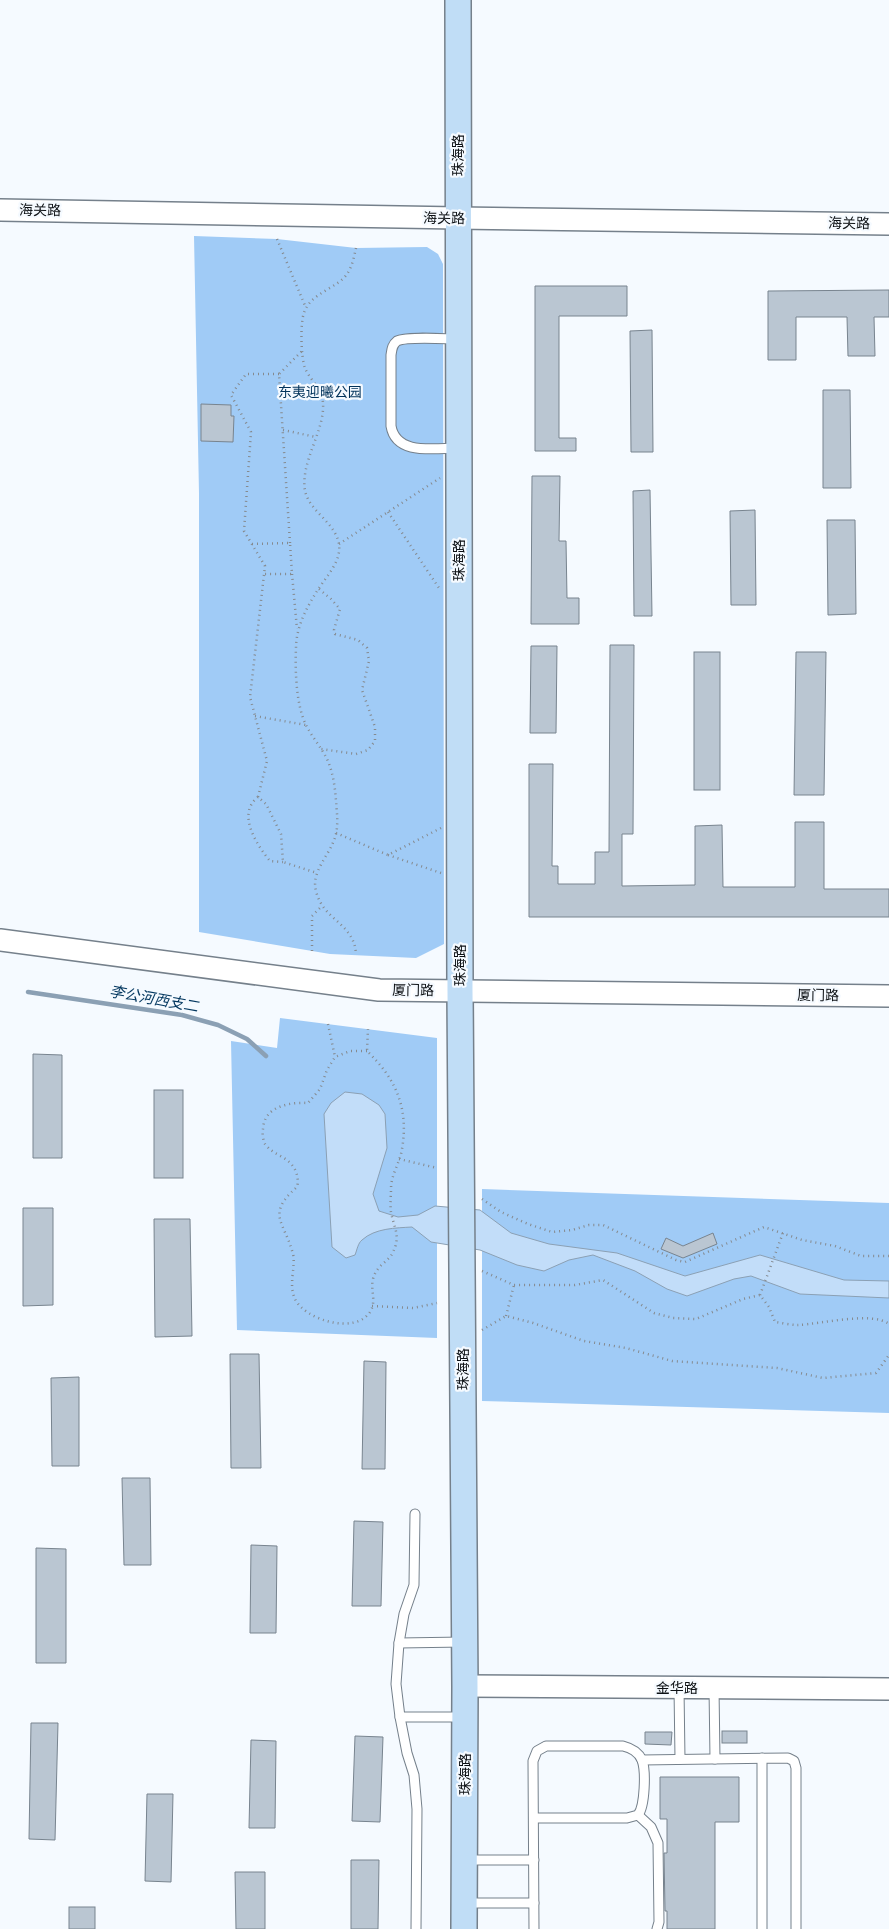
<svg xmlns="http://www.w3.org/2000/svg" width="889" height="1929" font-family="'Work Sans','Noto Sans SC',sans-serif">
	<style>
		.green { fill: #a0cbf6 }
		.water { fill: #c2ddf9; stroke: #8ba0b4 }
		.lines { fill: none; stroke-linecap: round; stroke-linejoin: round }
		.stream { stroke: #8ba0b4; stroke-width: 4.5 }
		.building { fill: #bac6d2; stroke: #78848f }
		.service-casing { stroke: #75808b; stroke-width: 11 }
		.tertiary-casing { stroke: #75808b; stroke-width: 24 }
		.secondary-casing { stroke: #75808b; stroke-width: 28 }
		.path { stroke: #858a8f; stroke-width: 2.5; stroke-dasharray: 1 4; stroke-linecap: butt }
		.service { stroke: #fff; stroke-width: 9 }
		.tertiary { stroke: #fff; stroke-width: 21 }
		.secondary { stroke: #c0ddf6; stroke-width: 25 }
		.labels { text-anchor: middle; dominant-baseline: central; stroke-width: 4.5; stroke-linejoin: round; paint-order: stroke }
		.street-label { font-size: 14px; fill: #0c1014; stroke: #f5faff }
		.park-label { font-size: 14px; fill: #00325a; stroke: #f5faff }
		.water-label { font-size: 15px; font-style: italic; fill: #03375f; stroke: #f5faff }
	</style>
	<rect width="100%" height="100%" fill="#f5faff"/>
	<g class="green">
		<path d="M194,236L277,239L356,248L427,247L438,254L443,264L444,944L416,958L330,954L199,932V493Z"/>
		<path d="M280,1018L437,1038V1338L237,1330L231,1041L277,1048Z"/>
		<path d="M482,1189L889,1203V1413L482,1401Z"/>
	</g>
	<path class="water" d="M345,1092L362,1094L379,1105L385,1114L387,1148L373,1194L379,1211L398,1217L418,1215L435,1206L480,1210L511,1233L549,1244L617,1253L685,1276L760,1255L844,1280L889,1281V1298L800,1294L751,1276L734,1279L687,1296L667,1289L635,1271L593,1255L569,1260L544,1271L517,1265L480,1250L431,1242L412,1227C396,1228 375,1228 362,1240C358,1243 357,1250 355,1255L346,1258L332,1247L324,1114L331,1103Z"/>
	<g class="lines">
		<path class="stream" d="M28,992L182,1015L218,1025L247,1039L266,1056"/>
	</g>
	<g class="building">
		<path d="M535,286H627V316H559V438H576V451H535Z"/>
		<path d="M889,290V317H874L875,356H848L847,317H796V360H768V291Z"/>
		<path d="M652,330L653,452H631L630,331Z"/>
		<path d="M823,390H850L851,488H823Z"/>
		<path d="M201,404L231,405V416H234L233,442L201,441Z"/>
		<path d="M532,476H560L559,541H566L567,598H579V624H531Z"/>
		<path d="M650,490L652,616H634L633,491Z"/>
		<path d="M755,510L756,605H731L730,511Z"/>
		<path d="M827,520H855L856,614L828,615Z"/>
		<path d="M610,645H634L633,834H622V886L695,885V826L722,825L723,887H795V822H824V889H889V917H529V764H553L552,866H558V884H595V852H609Z"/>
		<path d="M531,646H557L556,733H530Z"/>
		<rect x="694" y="652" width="26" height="138"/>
		<path d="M796,652H826L824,795H794Z"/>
		<path d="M33,1054L62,1055V1158H33Z"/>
		<rect x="154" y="1090" width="29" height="88"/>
		<path d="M23,1208H53V1305L23,1306Z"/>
		<path d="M154,1219H190L192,1336L155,1337Z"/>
		<path d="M713,1233L717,1244L683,1258L661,1249L666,1238L683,1246Z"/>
		<path d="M230,1354H259L261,1468H231Z"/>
		<path d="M364,1361L386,1362L385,1469H362Z"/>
		<path d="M79,1377V1466H52L51,1378Z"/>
		<path d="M122,1478H150L151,1565H124Z"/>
		<path d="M354,1521L383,1522L381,1606H352Z"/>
		<path d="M251,1545L277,1546L276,1633H250Z"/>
		<path d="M36,1548L66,1549V1663H36Z"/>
		<path d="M31,1723H58L55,1840L29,1839Z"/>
		<rect x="722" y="1731" width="25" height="12"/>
		<path d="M645,1732H672L671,1745L645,1744Z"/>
		<path d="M355,1736L383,1737L380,1822L352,1821Z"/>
		<path d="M251,1740L276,1741L275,1828H249Z"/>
		<path d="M660,1777H739V1822H715V1929H667V1911H665L664,1853H667V1819H660Z"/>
		<path d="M147,1794H173L171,1882L145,1881Z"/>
		<path d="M351,1860H379L378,1929H351Z"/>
		<path d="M235,1872H265V1929H236Z"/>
		<rect x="69" y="1907" width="26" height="22"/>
	</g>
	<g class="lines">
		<defs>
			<g id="service">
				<path d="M458,448C435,448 396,456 391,426V355C392,349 392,345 397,341C407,336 446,339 458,339"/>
				<path d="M415,1514L414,1585L404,1614L399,1643L396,1684L400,1717L407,1753L414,1775L417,1809L416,1929"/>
				<path d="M399,1643L464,1642"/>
				<path d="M679,1688L680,1759"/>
				<path d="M714,1688L715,1759"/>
				<path d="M400,1717H464"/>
				<path d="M762,1758V1929"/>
				<path d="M642,1760L788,1758L794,1761L796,1768V1929"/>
				<path d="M638,1815L651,1827L658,1843L659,1922L657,1929"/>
				<path d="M534,1818H627L638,1815C645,1806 646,1771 642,1760C638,1751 631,1748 623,1746H546L537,1751L533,1761L534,1929"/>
				<path d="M467,1860H534"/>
				<path d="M464,1903H534"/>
			</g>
			<g id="tertiary">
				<path d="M0,210L458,218L889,224"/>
				<path d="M0,940L379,990L889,996"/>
				<path d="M465,1686L889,1689"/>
			</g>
			<path id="secondary" d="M458,0L460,991L465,1686L464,1929"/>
		</defs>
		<use href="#service" class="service-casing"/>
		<use href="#tertiary" class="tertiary-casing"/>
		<use href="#secondary" class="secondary-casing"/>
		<g class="path">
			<path d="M277,239L306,308"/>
			<path d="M356,248C354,257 352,267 347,274C338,288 310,293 304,313C300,323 301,358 305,368C309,379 322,388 323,403C325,431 300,462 305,491C310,512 335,522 339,544C342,563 322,581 314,596C305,611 296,629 296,648C295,670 296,705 306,725C312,737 321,747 327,759C333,772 335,787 336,801C337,813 339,829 334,840C328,857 311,872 316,891C323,921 355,923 356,955"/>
			<path d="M279,374H246L231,395L251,432L244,531L265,566L250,697L267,761L258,797L266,804L281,834L283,862L317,873"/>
			<path d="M283,430L316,437"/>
			<path d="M388,512L439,588"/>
			<path d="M290,543L279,374L303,350"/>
			<path d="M252,544L290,543L292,574H264"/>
			<path d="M339,544L440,478"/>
			<path d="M292,574L297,629"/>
			<path d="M319,589L331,599L340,609L334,630L335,634L358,640L367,648L369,661L362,690L375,727V741L368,750L356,754L321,749"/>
			<path d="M255,716L306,725"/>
			<path d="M258,797C236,814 257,845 270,861L283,862"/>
			<path d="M336,833L388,855L441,828"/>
			<path d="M388,855L441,873"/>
			<path d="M312,951V916L322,906"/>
			<path d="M328,1024L335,1057"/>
			<path d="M367,1051H350L335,1057L327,1070L320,1089L308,1103C290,1102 264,1106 263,1129C262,1133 263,1140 265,1144C272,1154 285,1156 292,1165C297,1171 299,1180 297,1187C265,1215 285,1222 293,1254C296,1268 288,1284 295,1299C305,1320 355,1335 370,1312C377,1301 370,1290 373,1279C377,1264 389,1262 393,1252C401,1236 394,1228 391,1212C390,1205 391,1196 391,1189C391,1174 400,1163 402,1149C409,1108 396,1079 367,1051L368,1029"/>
			<path d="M399,1159L437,1168"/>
			<path d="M482,1199L501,1212L528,1224L552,1232L572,1230L589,1225H603L676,1260L685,1262L764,1227L802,1240L835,1246L861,1256H889"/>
			<path d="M482,1271L514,1285H575L603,1280L654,1313L673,1318L696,1319L743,1299L760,1295L769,1307L775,1322C782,1323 791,1325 798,1325C821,1324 872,1311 889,1324"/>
			<path d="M760,1295L783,1233"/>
			<path d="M372,1306L413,1308L437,1303"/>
			<path d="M506,1316L514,1285"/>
			<path d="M482,1330L506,1316L533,1323L584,1341L626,1348L672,1361L777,1368L823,1378L876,1373L889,1355"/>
		</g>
		<use href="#service" class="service"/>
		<use href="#tertiary" class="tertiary"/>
		<use href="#secondary" class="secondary"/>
	</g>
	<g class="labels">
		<g class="street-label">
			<text transform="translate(458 155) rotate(-90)">珠海路</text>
			<text transform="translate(40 210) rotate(1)">海关路</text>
			<text transform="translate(444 218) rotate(1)">海关路</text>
			<text transform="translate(849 223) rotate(1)">海关路</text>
			<text transform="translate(459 560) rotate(-90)">珠海路</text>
			<text transform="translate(460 965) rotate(-90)">珠海路</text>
			<text transform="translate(413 990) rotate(1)">厦门路</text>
			<text transform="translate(818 995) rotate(1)">厦门路</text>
			<text transform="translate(463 1369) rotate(-90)">珠海路</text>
			<text x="677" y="1688">金华路</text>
			<text transform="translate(465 1774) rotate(-90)">珠海路</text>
		</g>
		<g class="park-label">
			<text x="320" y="392">东夷迎曦公园</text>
		</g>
		<g class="water-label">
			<text transform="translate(154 999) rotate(10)">李公河西支二</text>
		</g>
	</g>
</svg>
